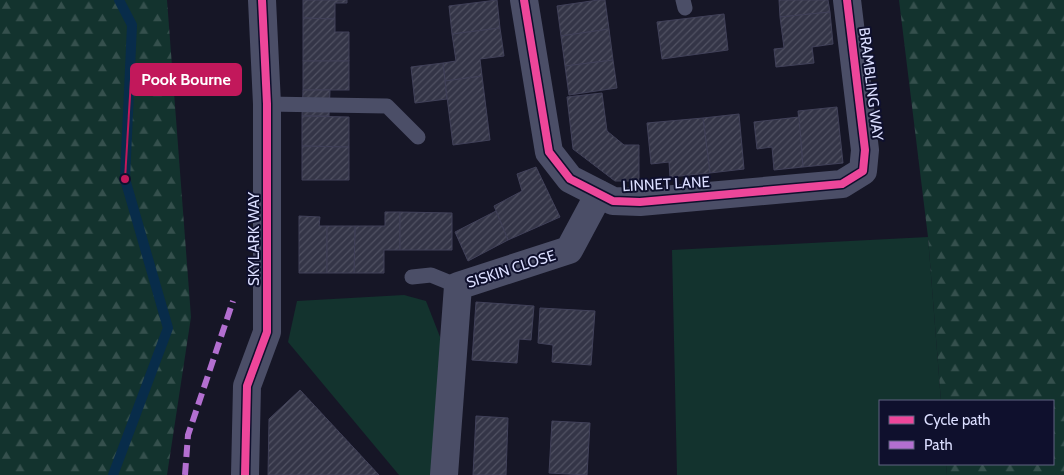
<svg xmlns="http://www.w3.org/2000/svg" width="1064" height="475" font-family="Cabin,sans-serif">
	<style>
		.green { fill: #13332e }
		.forest { fill: url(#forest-firs) }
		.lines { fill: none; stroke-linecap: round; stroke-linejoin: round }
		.stream { stroke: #082c4a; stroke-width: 10 }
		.building { fill: url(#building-hatch); stroke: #414159 }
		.lane { stroke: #4b4e67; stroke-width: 15 }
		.street { stroke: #4b4e67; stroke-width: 28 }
		.quiet { stroke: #b36fd0; stroke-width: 6; stroke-dasharray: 12 6; stroke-linecap: butt }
		.cycleway-casing { stroke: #0f102d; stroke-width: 11 }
		.cycleway { stroke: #ed469a; stroke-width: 8 }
		.labels { text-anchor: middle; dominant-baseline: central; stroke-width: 4; stroke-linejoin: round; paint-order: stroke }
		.street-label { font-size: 15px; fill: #dbdeff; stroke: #0f102d }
		.leader { fill: none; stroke: #c2185b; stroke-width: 2 }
		.callout-dot { fill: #c2185b; stroke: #0f102d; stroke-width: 2 }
		.callout { fill: #c2185b; stroke: #c2185b; stroke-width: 2 }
		.callout-label { font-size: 16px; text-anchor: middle; font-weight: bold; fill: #fff }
	</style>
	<defs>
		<pattern id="forest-firs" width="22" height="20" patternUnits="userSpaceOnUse" patternTransform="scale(1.25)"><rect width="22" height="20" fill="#13332e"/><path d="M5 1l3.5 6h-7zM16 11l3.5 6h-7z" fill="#35504d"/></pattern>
		<pattern id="building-hatch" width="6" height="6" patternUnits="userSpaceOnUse" patternTransform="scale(1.25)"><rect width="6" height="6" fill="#343547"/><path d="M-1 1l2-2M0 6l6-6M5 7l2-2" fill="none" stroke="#515263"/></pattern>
	</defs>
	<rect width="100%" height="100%" fill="#161626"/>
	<g class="green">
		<path d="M928,237L941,401H880V464H946L947,475H677L672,250Z"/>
		<path d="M404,295L426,301L442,342L434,475H399L288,342L297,301Z"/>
	</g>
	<g class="forest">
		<path d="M0,0H167L191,317L167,475H0Z"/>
		<path d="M899,0H1064V475H947L946,464H1053V401H941L928,237Z"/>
	</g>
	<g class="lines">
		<path class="stream" d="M113,475L168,328L125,179L132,25L119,0"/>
	</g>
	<g class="building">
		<path d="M303,0H347V3H335V19L303,18Z"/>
		<path d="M497,0L500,28L452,34L449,6Z"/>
		<path d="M598,0H605L609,29L561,36L557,6Z"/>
		<path d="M779,0H828L830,12L780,17Z"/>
		<path d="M830,12L833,44L812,47L814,63L776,67L774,49L784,48L780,17Z"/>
		<path d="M724,14L728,50L662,59L657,22Z"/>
		<path d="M303,18L335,19V32H349V61H303Z"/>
		<path d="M500,28L504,56L480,59L482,76L445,81L443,63L456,61L452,34Z"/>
		<path d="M609,29L613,60L565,66L561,36Z"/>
		<path d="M613,60L617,88L569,95L565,66Z"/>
		<rect x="303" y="61" width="46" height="29"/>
		<path d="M443,63L447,99L415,103L411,67Z"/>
		<path d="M482,76L490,140L453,145L445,81Z"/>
		<path d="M303,90H330L329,116H302Z"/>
		<path d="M602,93L607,131L624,145H639V181H615L573,149L567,97Z"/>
		<path d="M837,107L843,163L803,167L798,111Z"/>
		<path d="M739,114L744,169L710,173L703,118Z"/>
		<path d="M302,116L349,117V147L302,146Z"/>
		<path d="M799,117L803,167L774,170L772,147L757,149L754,122Z"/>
		<path d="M703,118L710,173L670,177L669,162L651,164L647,123Z"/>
		<path d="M302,146L349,147V180H302Z"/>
		<path d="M536,167L560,217L508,240L494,206L522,191L517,174Z"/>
		<path d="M496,211L508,240L468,261L455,232Z"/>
		<path d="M385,212H400V250H384V273H354L355,226H385Z"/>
		<path d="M400,212L452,213V250H400Z"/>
		<path d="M299,216L320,217L319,226H327V273H299Z"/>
		<path d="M327,226H355L354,273H327Z"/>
		<path d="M476,302L534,306L531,340L519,339L517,363L472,360Z"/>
		<path d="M540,308L595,311L591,365L552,362L553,345L538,343Z"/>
		<path d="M300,390L379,475H268L269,419Z"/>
		<path d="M476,416L508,418L506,475H473Z"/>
		<path d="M552,421L590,423L587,475L549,473Z"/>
	</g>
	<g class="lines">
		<g class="lane">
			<path d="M683,0L685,8"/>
			<path d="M267,104L387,106L418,137"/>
			<path d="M412,277L431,275L458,286"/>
		</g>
		<g class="street">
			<path d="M524,0L549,152L570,179L613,201L640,202L842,184L863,171L865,150L847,0"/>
			<path d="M245,475L247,386L267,332V104L262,0"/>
			<path d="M444,475L458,286L569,250L599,194"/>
		</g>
		<path class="quiet" d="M185,475L188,435L233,301"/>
		<defs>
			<g id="cycleway">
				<path d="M524,0L549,152L570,179L613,201L640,202L842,184L863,171L865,150L847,0"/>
				<path d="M245,475L247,386L267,332V104L262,0"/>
			</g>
		</defs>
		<use href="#cycleway" class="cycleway-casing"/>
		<use href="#cycleway" class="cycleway"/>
	</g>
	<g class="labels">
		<g class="street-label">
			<text transform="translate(871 84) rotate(83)">BRAMBLING WAY</text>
			<text transform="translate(666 184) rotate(-3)">LINNET LANE</text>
			<text transform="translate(254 239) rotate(-90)">SKYLARK WAY</text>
			<text transform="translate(511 269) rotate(-18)">SISKIN CLOSE</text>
		</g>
	</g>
	<path class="leader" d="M125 179L131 79"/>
	<circle class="callout-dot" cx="125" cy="179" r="5"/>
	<rect class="callout" x="131" y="64" width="110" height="31" rx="5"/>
	<g class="callout-label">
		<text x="186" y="85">Pook Bourne</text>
	</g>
	<rect x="879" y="400" width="175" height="65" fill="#0f102d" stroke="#616281"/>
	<rect x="889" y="416" width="25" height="8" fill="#ed469a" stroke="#616281"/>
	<text x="924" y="425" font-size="15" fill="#dbdeff">Cycle path</text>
	<rect x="889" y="441" width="25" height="8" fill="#b36fd0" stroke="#616281"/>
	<text x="924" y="450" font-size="15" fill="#dbdeff">Path</text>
</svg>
